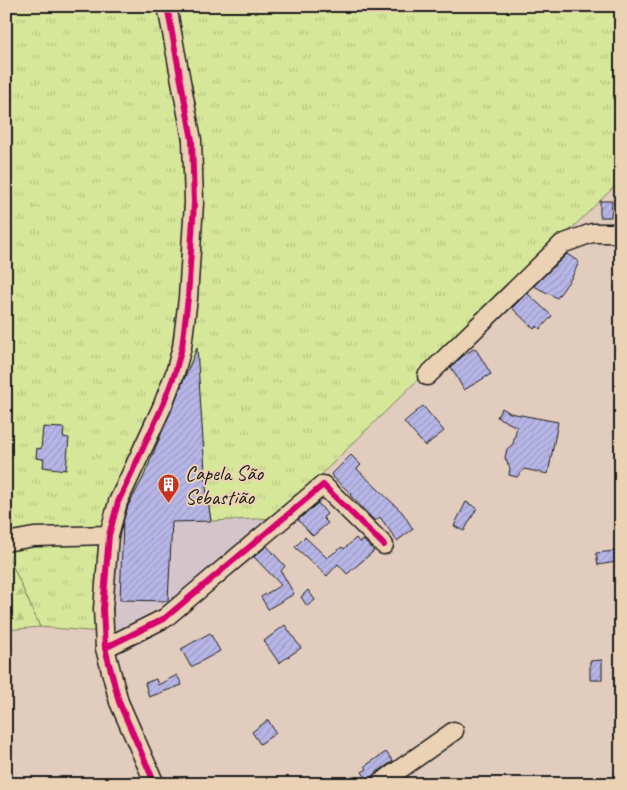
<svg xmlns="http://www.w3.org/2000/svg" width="627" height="790" font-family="Caveat,sans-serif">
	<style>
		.built { fill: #d4c5ca }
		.grass { fill: url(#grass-tufts); stroke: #7a825b }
		.forest { fill: url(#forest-firs); stroke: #7a825b }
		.building { fill: url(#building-hatch); stroke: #1c1c1c }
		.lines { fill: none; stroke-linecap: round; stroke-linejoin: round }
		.minor-casing { stroke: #1c1c1c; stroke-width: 21 }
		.minor { stroke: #ecd2b4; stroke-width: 18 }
		.cycleway-casing { stroke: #ecd2b4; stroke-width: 9 }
		.cycleway { stroke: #d6006c; stroke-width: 6 }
		.labels { text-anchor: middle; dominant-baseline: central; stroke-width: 4; stroke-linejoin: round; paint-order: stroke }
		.poi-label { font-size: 21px; fill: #1c1c1c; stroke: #ecd2b4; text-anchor: start }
	</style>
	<defs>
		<pattern id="grass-tufts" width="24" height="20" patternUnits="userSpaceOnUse" patternTransform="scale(1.25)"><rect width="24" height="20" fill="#d7e79a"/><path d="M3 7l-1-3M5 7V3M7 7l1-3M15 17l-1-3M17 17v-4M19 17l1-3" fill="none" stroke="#b8c684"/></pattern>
		<pattern id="forest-firs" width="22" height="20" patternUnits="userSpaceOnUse" patternTransform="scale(1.25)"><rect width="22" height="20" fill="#d7e79a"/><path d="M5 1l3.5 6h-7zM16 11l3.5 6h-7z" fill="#b8c684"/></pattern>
		<pattern id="building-hatch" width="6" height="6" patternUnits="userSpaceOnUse" patternTransform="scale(1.25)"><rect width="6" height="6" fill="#b7b6e7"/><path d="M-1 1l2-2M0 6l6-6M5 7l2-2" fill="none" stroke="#9d9cc6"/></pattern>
	</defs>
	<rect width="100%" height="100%" fill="#e1ccbe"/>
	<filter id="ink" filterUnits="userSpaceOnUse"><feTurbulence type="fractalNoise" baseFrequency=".02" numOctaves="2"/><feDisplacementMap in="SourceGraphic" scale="10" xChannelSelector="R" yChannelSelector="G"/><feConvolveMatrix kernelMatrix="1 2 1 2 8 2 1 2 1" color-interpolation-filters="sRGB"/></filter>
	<g filter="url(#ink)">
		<path class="built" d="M277,518L215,574L114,633L113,597L119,523Z"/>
		<path class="grass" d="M6,6H621V180L277,518L211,521L206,488L196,350L144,476L119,523L113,597L114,633L40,627L6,551Z"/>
		<path class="forest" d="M6,551L40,627L6,630Z"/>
		<g class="building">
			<path d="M600,201H612L611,217H600Z"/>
			<path d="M567,254L579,262L572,277L557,298L534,286Z"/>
			<path d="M527,293L552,316L540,329L537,326L534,329L512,308Z"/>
			<path d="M197,348L206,487L211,521L172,522L168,601L120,600L123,522L128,506L143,478Z"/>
			<path d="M475,348L491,374L464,390L451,367L463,356Z"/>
			<path d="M423,406L444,431L425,446L404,422Z"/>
			<path d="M502,408L510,413L558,422L548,474L524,469L517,477L509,475L510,468L505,458L507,449L513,444L517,427L497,417Z"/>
			<path d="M43,427L64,428L63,437L69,438L66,470L43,467L44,459L36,458L37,448L41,449Z"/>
			<path d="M351,455L361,465L357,469L402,512L413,529L397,541L380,517L375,521L350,495L351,494L331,475Z"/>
			<path d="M466,502L477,508L464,531L454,526Z"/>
			<path d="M318,503L327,514L323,518L328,523L313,536L298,520Z"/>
			<path d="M305,537L327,558L342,547L344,549L356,538L360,543L363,540L374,551L347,574L338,564L327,576L295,547Z"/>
			<path d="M267,546L285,566L281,571L294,594L268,609L261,597L281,585L254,557Z"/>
			<path d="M615,551L616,562L598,565L596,553Z"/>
			<path d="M308,590L315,600L307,606L301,597Z"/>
			<path d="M285,625L301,648L279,663L264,641Z"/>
			<path d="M210,633L220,651L191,667L181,649Z"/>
			<path d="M602,660V680H590V661Z"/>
			<path d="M177,675L182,685L149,697L145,683L156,679L158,685Z"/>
			<path d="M268,720L276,733L260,744L252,732Z"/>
			<path d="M386,752L393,761L373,775L369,782L362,772L367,769L365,766Z"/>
		</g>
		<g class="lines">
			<defs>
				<g id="minor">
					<path d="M427,376L562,244L592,233H621"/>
					<path d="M6,542L34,537L109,535"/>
					<path d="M105,648L165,618L323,485L384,545"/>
					<path d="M155,784L119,702L105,648L103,609L109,535L118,502L162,407L175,373L182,347L188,298L194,203L192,140L167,6"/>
					<path d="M379,784L454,731"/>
				</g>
			</defs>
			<use href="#minor" class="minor-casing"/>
			<use href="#minor" class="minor"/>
			<defs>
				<g id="cycleway">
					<path d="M105,648L165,618L323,485L384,545"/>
					<path d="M155,784L119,702L105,648L103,609L109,535L118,502L162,407L175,373L182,347L188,298L194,203L192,140L167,6"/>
				</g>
			</defs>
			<use href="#cycleway" class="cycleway-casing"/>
			<use href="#cycleway" class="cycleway"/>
		</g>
	</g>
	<defs>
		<symbol id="building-pin" viewBox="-11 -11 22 30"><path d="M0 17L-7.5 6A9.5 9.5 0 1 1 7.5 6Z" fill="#c8321e" stroke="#ecd2b4"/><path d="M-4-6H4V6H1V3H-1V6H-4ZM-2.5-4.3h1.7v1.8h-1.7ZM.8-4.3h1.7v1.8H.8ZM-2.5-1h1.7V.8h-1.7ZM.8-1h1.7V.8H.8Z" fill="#fff"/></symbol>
	</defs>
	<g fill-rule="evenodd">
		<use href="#building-pin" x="156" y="472" width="25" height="34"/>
	</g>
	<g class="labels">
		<g class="poi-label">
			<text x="185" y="473">Capela São<tspan x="185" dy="24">Sebastião</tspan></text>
		</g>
	</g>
	<rect width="627" height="790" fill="none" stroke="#ecd2b4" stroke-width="25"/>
	<rect x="12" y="12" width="602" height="765" fill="none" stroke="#1c1c1c" stroke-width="2" filter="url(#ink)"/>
</svg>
